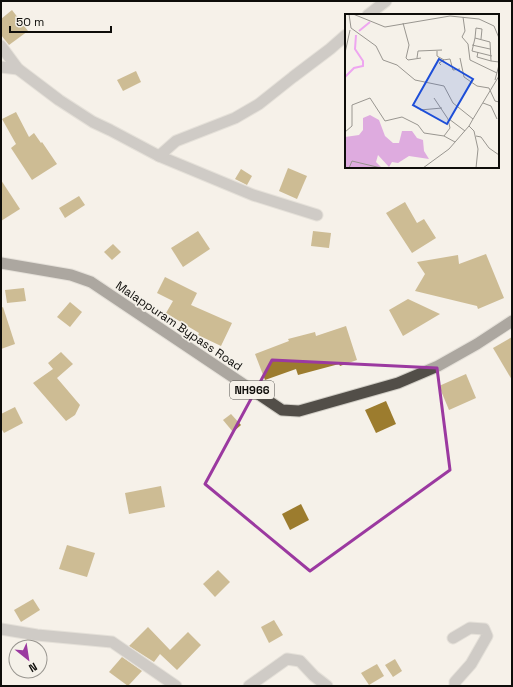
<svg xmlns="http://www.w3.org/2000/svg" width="513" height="687" font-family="'Space Grotesk',sans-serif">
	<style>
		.building { fill: #9c7c2e }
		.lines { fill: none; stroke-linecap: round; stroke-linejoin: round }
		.minor-casing { stroke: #d0cdc5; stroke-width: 13 }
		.trunk-casing { stroke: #d0cdc5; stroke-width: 13 }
		.minor { stroke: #a09e9b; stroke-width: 11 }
		.trunk { stroke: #524e48; stroke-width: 11 }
		.marked { fill: none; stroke: #9b39a0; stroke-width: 3; stroke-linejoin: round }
		.labels { text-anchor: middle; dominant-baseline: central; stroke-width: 3.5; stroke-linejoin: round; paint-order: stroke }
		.shield { fill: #f5f1e9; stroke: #53514d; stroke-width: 1 }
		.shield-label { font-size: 11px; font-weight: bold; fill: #0e0d0a }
		.street-label { font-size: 12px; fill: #0e0d0a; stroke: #f5f1e9 }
		.inset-river { fill: none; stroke: #eea6f0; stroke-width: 2 }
		.inset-road { fill: none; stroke: #999690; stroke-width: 1 }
		.view { fill: #1d4ed8; fill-opacity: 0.15; stroke: #1d4ed8; stroke-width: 2 }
		.inset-edge { fill: none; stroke: #0e0d0a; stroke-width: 2 }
	</style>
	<rect width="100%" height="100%" fill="#f5f1e9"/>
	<g class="building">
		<path d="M12,10L28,31L9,45L1,35V19Z"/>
		<path d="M136,71L141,82L123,91L117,80Z"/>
		<path d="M16,112L29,137L34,133L41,143L42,142L57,164L32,180L11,148L16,144L2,119Z"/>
		<path d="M288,168L307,176L297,199L279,191Z"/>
		<path d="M241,169L252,176L247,185L235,179Z"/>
		<path d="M1,180L20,209L1,221Z"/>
		<path d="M79,196L85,205L65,218L59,208Z"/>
		<path d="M405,202L417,223L424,219L436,238L412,253L386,213Z"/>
		<path d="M198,231L210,249L183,267L171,248Z"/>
		<path d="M313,231L331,233L329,248L311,246Z"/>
		<path d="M113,244L121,252L112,260L104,252Z"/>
		<path d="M486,254L504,298L478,309L477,306L415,291L425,274L417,262L458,255L459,264Z"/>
		<path d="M165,277L197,293L191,305L232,323L221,346L198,335L199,333L166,313L173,301L157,293Z"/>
		<path d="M24,288L26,301L7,303L5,290Z"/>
		<path d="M408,299L440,314L403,336L389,310Z"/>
		<path d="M70,302L82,312L70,327L57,317Z"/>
		<path d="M3,307L15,344L1,349V308Z"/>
		<path d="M346,326L357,360L340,366L339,364L298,375L296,369L265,380L255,354L289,341L288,339L315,332L316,336Z"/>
		<path d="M512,337V380L493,348Z"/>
		<path d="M61,352L73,364L57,378L80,405L75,415L66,421L33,383L53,369L48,363Z"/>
		<path d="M466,374L476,398L449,410L439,386Z"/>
		<path d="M386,401L396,424L376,433L365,410Z"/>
		<path d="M15,407L23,423L4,433L1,428V414Z"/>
		<path d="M231,414L241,425L233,432L223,420Z"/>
		<path d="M161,486L165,507L129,514L125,493Z"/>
		<path d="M301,504L309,520L290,530L282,514Z"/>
		<path d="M67,545L95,553L87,577L59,569Z"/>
		<path d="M218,570L230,582L215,597L203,584Z"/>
		<path d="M33,599L40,610L21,622L14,610Z"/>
		<path d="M274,620L283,635L269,643L261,627Z"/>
		<path d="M148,627L170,650L188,632L201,645L177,670L160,654L154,662L129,646Z"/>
		<path d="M122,657L142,671L128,686L109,672Z"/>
		<path d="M395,659L402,671L393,677L385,665Z"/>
		<path d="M377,664L384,676L369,685L361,673Z"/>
	</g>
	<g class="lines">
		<defs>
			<g id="minor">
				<path d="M368,15L386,1"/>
				<path d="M1,46L18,69L59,100L93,122L110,130L159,156L253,195L317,215"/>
				<path d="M1,67L18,69"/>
				<path d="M159,156L176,141L235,118L259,104L293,77L330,49L346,35"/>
				<path d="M1,629L37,635L112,642L176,686"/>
				<path d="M453,638L470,628L484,629L487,636L471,664L455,682V686"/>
				<path d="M249,686L287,659L300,661L314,676L327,686"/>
			</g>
			<path id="trunk" d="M1,263L71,275L91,282L282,410L299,411L398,383L438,366L477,344L512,321"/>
		</defs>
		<use href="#minor" class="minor-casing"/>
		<use href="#trunk" class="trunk-casing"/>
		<use href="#minor" class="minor"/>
		<use href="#trunk" class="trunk"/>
	</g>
	<path d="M0 0H513V687H0ZM272,360L437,368L450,470L310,571L205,484Z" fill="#f5f1e9" fill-opacity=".55" fill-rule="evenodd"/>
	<path class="marked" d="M272,360L437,368L450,470L310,571L205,484Z"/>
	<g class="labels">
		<rect class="shield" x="230" y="381" width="44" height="18" rx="3"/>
		<g class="shield-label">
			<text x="252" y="390">NH966</text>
		</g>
		<g class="street-label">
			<text transform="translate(179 326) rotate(34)">Malappuram Bypass Road</text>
		</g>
	</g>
	<g transform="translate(345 14)">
		<rect width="154" height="154" fill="#f5f1e9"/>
		<path d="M25,101L34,106L40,122L48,129H54L57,117H67L72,124L78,126L79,137L84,145L64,142L53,149L47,148L44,153L33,141L31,148L37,154H0V123L14,121L18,116V104Z" fill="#deabdf"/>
		<path class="inset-river" d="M14,17L25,8M0,63L9,54L18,52V47L10,35L11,21"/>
		<path class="inset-road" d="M4,0L6,14M8,0L40,13L105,2L134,5L149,12L154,24M118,3L120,17L117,23L123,30L125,46L152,59M58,9L64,31L61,44L63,46L76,44M6,14L31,32L38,46L52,51L70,66L99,72L108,89L128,105L124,112L129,117L133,135L131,154M130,24L127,37L147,42M136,25L137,15L131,14L130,24L145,28L146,47L154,48M127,31L145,35M92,37V42L99,46L94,49L96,51M133,38L132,43L146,47M0,39L5,16M72,44L73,37L97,36M115,44L119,63L132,72L144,74L150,87L154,88M98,46L105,45L108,56L115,55M150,66L154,51M89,84L103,105L105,114L99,122M138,89L146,92L152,105M75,96L97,94M104,105L120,117M128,105L154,62M0,118L7,112V91L25,84L40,107L57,103L73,111L79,119L99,122L110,128M131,122L136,123L144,134L154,141M4,154L7,147L36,154M78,154L104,135L124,112"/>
		<path class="view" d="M94,45L128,65L102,110L68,91Z"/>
		<rect width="154" height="154" class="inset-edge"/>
	</g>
	<rect width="513" height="687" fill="none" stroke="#0e0d0a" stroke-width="4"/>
	<g transform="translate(28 659) rotate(150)"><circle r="19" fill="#f5f1e9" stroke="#999690"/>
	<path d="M0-3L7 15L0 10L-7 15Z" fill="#9b39a0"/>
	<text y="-6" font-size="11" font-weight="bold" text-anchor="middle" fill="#0e0d0a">N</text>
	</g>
	<path d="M10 26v6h101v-6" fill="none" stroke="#0e0d0a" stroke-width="2"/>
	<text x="16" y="26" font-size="12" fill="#0e0d0a" stroke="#f5f1e9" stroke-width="3" paint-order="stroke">50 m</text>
</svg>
